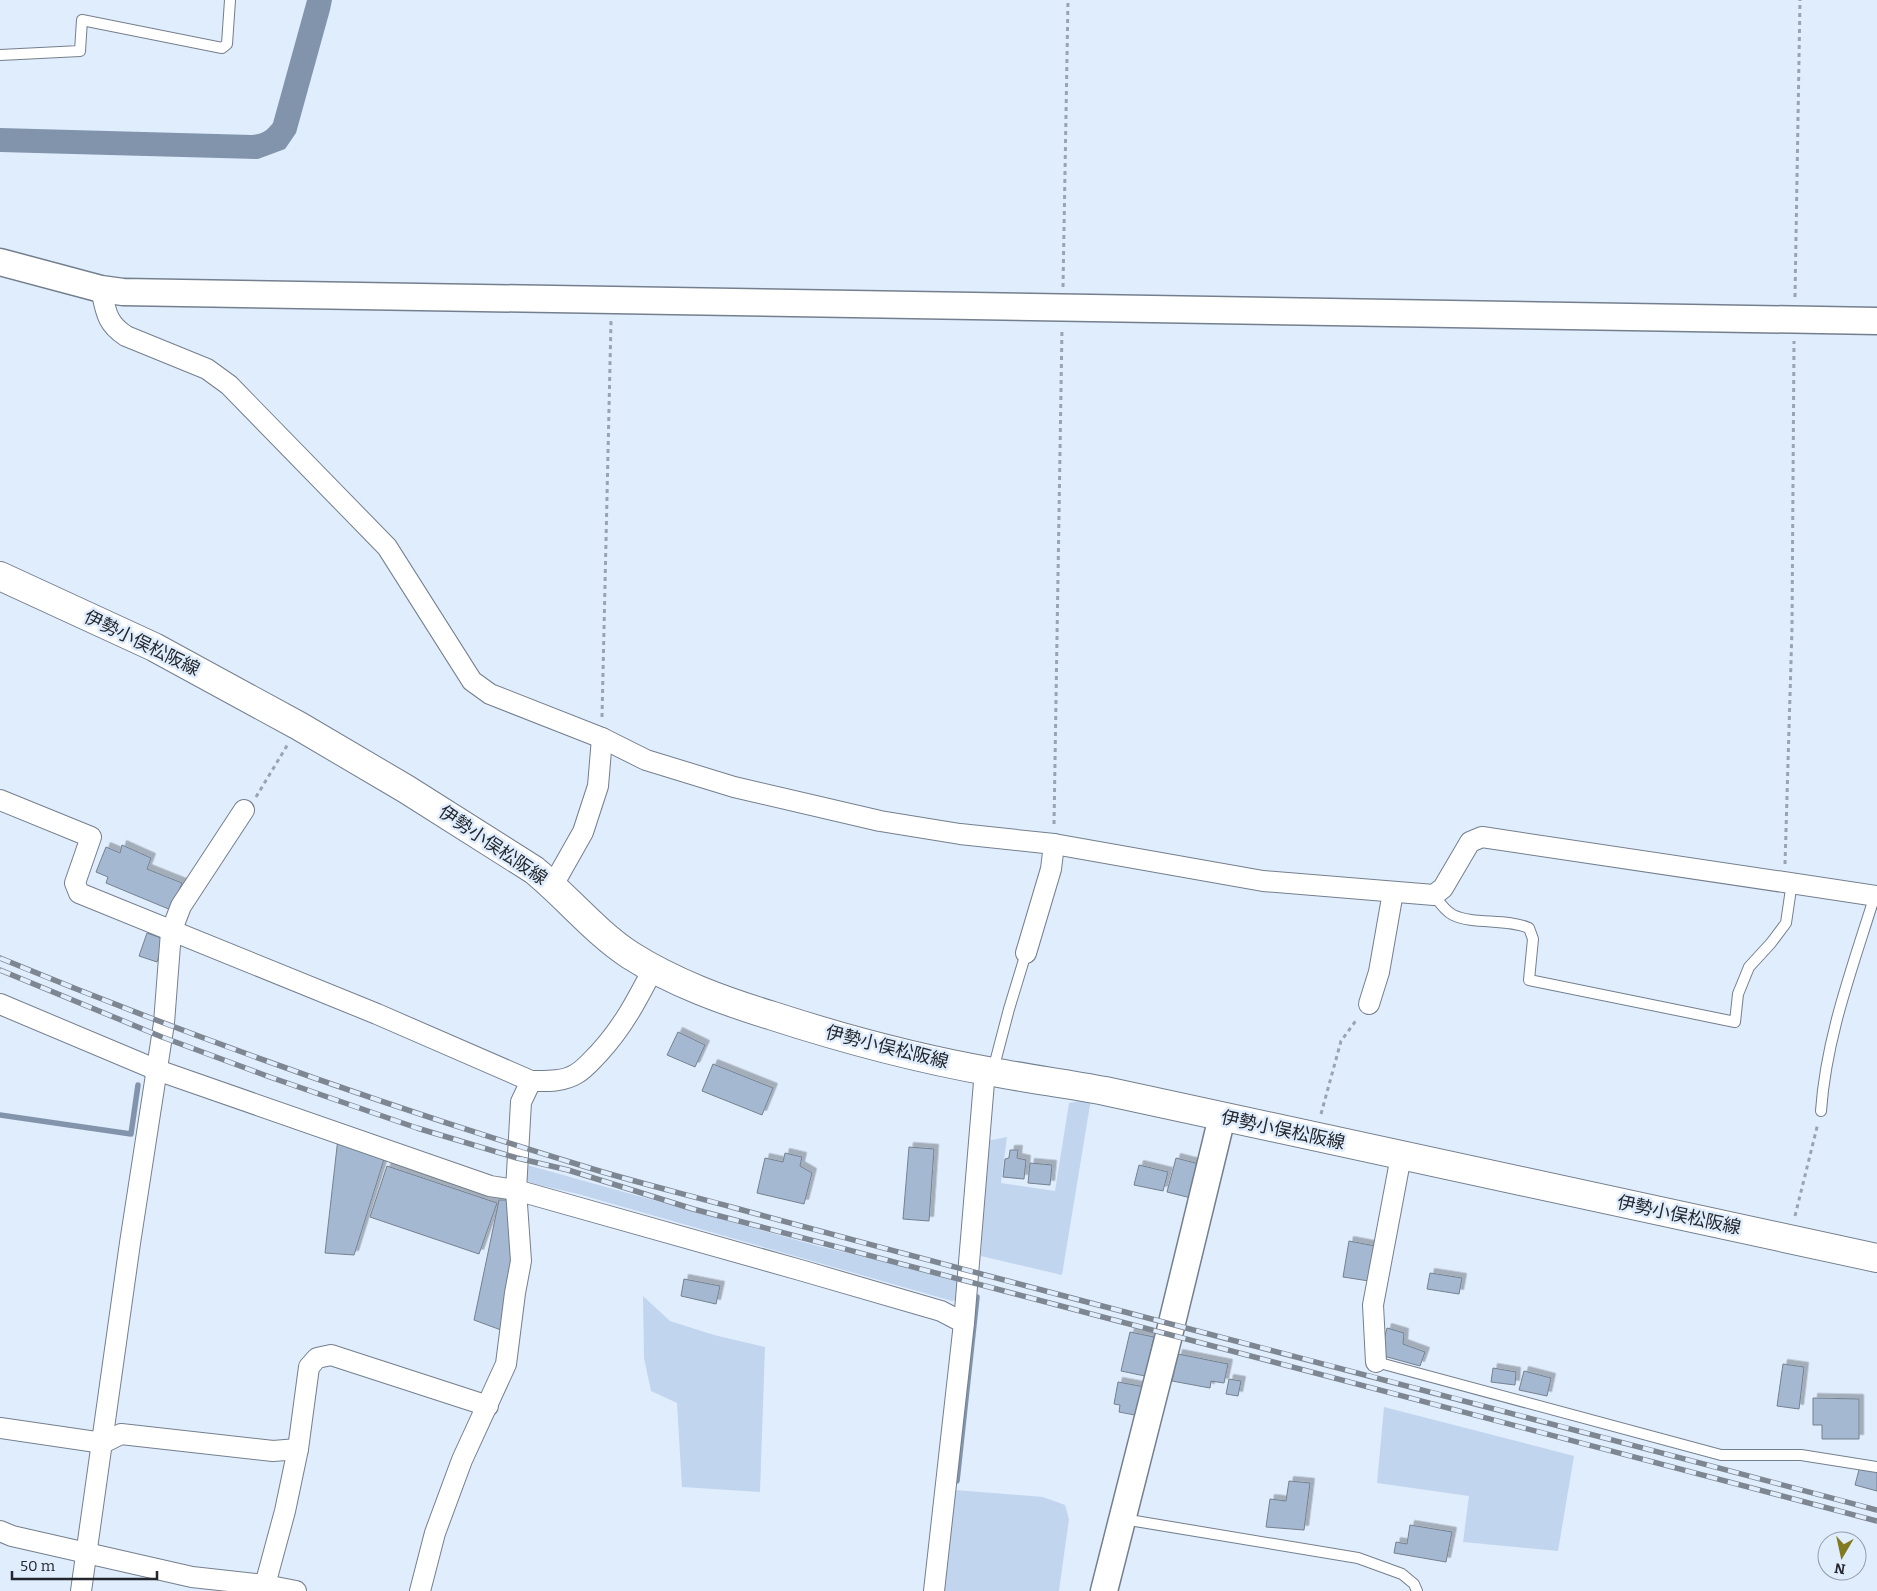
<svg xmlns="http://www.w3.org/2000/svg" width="1877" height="1591" font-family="Bitter,'Noto Sans JP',serif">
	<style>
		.green { fill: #c2d5ee }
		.water { fill: #8194ac }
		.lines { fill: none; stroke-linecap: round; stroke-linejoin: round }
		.stream { stroke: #8194ac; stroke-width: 5.5 }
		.building { fill: #a4b8d2; stroke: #75818f; filter: url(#shadow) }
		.service-casing { stroke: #747f8d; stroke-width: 12 }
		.minor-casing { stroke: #747f8d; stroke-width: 22 }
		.tertiary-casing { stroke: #747f8d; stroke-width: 29 }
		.secondary-casing { stroke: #747f8d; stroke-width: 30 }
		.path { stroke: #9aa4b0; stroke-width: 3; stroke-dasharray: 4 4; stroke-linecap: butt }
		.service { stroke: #fff; stroke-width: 10 }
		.minor { stroke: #fff; stroke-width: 20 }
		.tertiary { stroke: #fff; stroke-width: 26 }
		.secondary { stroke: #fff; stroke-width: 28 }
		.rail-casing { stroke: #7e8691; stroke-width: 5.5 }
		.rail { stroke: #e0edfd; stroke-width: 4; stroke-dasharray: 11; stroke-linecap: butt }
		.labels { text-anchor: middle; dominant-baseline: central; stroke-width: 5; stroke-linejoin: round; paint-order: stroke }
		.street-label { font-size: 18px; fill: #23272d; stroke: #e0edfd }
	</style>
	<defs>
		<filter id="shadow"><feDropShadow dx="4.5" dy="-4.5" stdDeviation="0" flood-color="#0004"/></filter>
	</defs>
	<rect width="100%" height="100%" fill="#e0edfd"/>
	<g class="green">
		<path d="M1091,1099L1062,1275L981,1256L987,1141L1007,1137L1001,1183L1055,1191L1069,1103Z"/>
		<path d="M527,1165L818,1246L936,1274L956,1281L960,1286L957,1300L952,1301L578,1194L535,1184L527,1181Z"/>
		<path d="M643,1296L670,1321L714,1335L765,1347L760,1492L682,1487L677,1403L651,1391L644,1358Z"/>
		<path d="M1384,1407L1574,1456L1558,1551L1463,1542L1469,1496L1377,1483Z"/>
		<path d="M955,1490L1043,1497L1065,1505L1069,1519L1059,1591H944Z"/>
	</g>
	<path class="water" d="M307,0H332L330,10L296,133L285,149L258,159L0,152V128L252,135C262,134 267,131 273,123Z"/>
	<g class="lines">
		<g class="stream">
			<path d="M0,1115L131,1134L138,1085"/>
			<path d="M957,1481L977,1297"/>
		</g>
	</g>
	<g class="building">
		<path d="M122,845L151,858L147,869L182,883L171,910L106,883L108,877L96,872L106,847L120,853Z"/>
		<path d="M147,933L164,939L157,962L139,956Z"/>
		<path d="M678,1032L705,1045L695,1067L667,1055Z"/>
		<path d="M713,1064L773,1088L762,1115L702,1091Z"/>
		<path d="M338,1138L386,1153L354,1255L325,1253Z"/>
		<path d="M909,1147L934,1149L929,1221L903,1219Z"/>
		<path d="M1010,1150H1018L1017,1158L1026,1160L1024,1179L1003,1177L1005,1159L1009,1158Z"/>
		<path d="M785,1153L802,1157L800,1166L812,1173L804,1204L757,1193L765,1158L783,1162Z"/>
		<path d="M1176,1158L1199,1164L1191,1198L1167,1192Z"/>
		<path d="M1030,1163L1052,1165L1050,1185L1028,1183Z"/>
		<path d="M1139,1165L1168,1172L1163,1191L1134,1185Z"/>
		<path d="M387,1166L497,1203L479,1254L370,1217Z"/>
		<path d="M499,1200H508L512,1262L501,1330L474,1320Z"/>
		<path d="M1349,1241L1375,1246L1369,1281L1343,1277Z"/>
		<path d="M1430,1273L1462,1278L1459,1294L1427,1289Z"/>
		<path d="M684,1279L720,1286L716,1304L681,1296Z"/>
		<path d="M1387,1328L1404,1333L1403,1344L1425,1352L1420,1366L1380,1355Z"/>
		<path d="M1130,1332L1154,1337L1145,1376L1121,1371Z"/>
		<path d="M1178,1354L1228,1364L1224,1383L1211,1381L1210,1388L1172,1381Z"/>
		<path d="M1783,1364L1804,1367L1799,1409L1777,1406Z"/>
		<path d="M1493,1368L1516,1372L1515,1385L1491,1382Z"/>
		<path d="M1524,1371L1551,1378L1547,1396L1519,1390Z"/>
		<path d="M1229,1379L1241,1381L1238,1396L1226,1394Z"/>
		<path d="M1118,1382L1145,1387L1140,1416L1119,1412L1120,1405L1114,1404Z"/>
		<path d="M1813,1398L1859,1399V1439H1822V1425H1813Z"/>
		<path d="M1860,1466L1877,1471V1491L1855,1485Z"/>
		<path d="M1289,1481L1310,1483L1304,1530L1266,1527L1270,1499L1286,1501Z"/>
		<path d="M1410,1525L1452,1532L1446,1562L1394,1553L1396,1542L1407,1544Z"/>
	</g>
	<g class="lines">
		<defs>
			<g id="service">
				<path d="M0,55L80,51L82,20L222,48L227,44L230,0"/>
				<path d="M1434,895C1439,902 1445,911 1453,915C1474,925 1506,918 1529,928L1533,939L1529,980L1735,1022L1738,994L1749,967L1771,943L1786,923L1792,882"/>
				<path d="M993,1070L1009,1009L1026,953"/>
				<path d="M1821,1111C1826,1037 1853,966 1875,895"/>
				<path d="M1376,1362L1721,1455H1801L1877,1467"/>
				<path d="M1123,1519L1358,1558L1402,1574L1414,1584L1417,1591"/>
			</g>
			<g id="minor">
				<path d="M101,289C106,311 106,323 126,336L207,369L229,385L387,547L472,681L490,694L602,738L646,760L734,787L880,821L960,834L1054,844L1263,881L1434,895L1443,888L1470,842L1482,837L1877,896"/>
				<path d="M0,800L91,837L75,883L79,893L377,1014L531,1081"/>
				<path d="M553,885L583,832L598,786L602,738"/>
				<path d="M1026,953L1051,869L1054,844"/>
				<path d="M0,1004L157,1070L490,1186L516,1190L800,1270L941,1311L964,1323"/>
				<path d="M1369,1004L1379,972L1393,892"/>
				<path d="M1376,1362L1373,1305L1401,1156"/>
				<path d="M0,1428L103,1443L121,1434L273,1451L298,1449L285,1511L265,1585"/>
				<path d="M298,1449L309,1367L317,1358L331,1355L488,1406"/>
				<path d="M0,1531L12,1536L192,1577L265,1585L296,1591"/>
				<path d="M81,1591L130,1243L164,1023L171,932L181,906L244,810"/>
				<path d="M420,1591L435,1533L462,1460L506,1364L515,1293L521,1261L516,1190L521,1102L531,1081C546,1081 563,1082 576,1074C585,1069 592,1060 599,1053C623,1027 637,1000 653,969"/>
				<path d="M934,1591L964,1323L985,1070"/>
			</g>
			<g id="tertiary">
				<path d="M0,262L101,289L123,292L1877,321"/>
				<path d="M1104,1591L1169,1335L1222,1117"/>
			</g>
			<path id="secondary" d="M0,576L154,647L299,726L406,789L534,870C567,897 595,932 630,955C674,983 724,1001 773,1016C844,1039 919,1059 993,1072C1030,1079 1068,1084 1105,1091L1877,1258"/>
		</defs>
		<use href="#service" class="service-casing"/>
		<use href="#minor" class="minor-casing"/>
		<use href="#tertiary" class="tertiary-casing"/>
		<use href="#secondary" class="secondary-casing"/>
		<g class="path">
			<path d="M1063,287L1068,0"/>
			<path d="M1795,297L1800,0"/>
			<path d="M602,717L611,321"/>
			<path d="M256,797L288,744"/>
			<path d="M1054,824L1062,328"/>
			<path d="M1785,864L1792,628L1794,341"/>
			<path d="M1321,1114L1341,1041L1357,1019"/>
			<path d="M1795,1216L1818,1123"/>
		</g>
		<use href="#service" class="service"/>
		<use href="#minor" class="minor"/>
		<use href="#tertiary" class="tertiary"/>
		<use href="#secondary" class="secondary"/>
		<defs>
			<g id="rail">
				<path d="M0,958C191,1037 386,1106 583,1166C634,1182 685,1194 735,1208C852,1240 970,1271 1087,1302C1351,1371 1614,1440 1877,1510"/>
				<path d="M0,970L162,1037L267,1076L417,1128L517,1158L568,1170L693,1209L1877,1521"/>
			</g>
		</defs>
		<use href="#rail" class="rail-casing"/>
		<use href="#rail" class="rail"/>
	</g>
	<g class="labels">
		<g class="street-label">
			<text transform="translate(142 643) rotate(26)">伊勢小俣松阪線</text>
			<text transform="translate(493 845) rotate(34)">伊勢小俣松阪線</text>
			<text transform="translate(887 1047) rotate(14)">伊勢小俣松阪線</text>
			<text transform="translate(1283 1130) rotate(12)">伊勢小俣松阪線</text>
			<text transform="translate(1679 1215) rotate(12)">伊勢小俣松阪線</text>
		</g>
	</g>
	<g transform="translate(1842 1556) rotate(189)"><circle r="24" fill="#e0edfd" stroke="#949eaa"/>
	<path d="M0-4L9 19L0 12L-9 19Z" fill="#827a1f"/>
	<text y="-8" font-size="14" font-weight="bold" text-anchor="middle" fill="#23272d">N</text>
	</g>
	<path d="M12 1571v8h145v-8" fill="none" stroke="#23272d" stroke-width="2.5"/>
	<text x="20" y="1571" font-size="15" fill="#23272d" stroke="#e0edfd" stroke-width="4" paint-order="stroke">50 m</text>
</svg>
